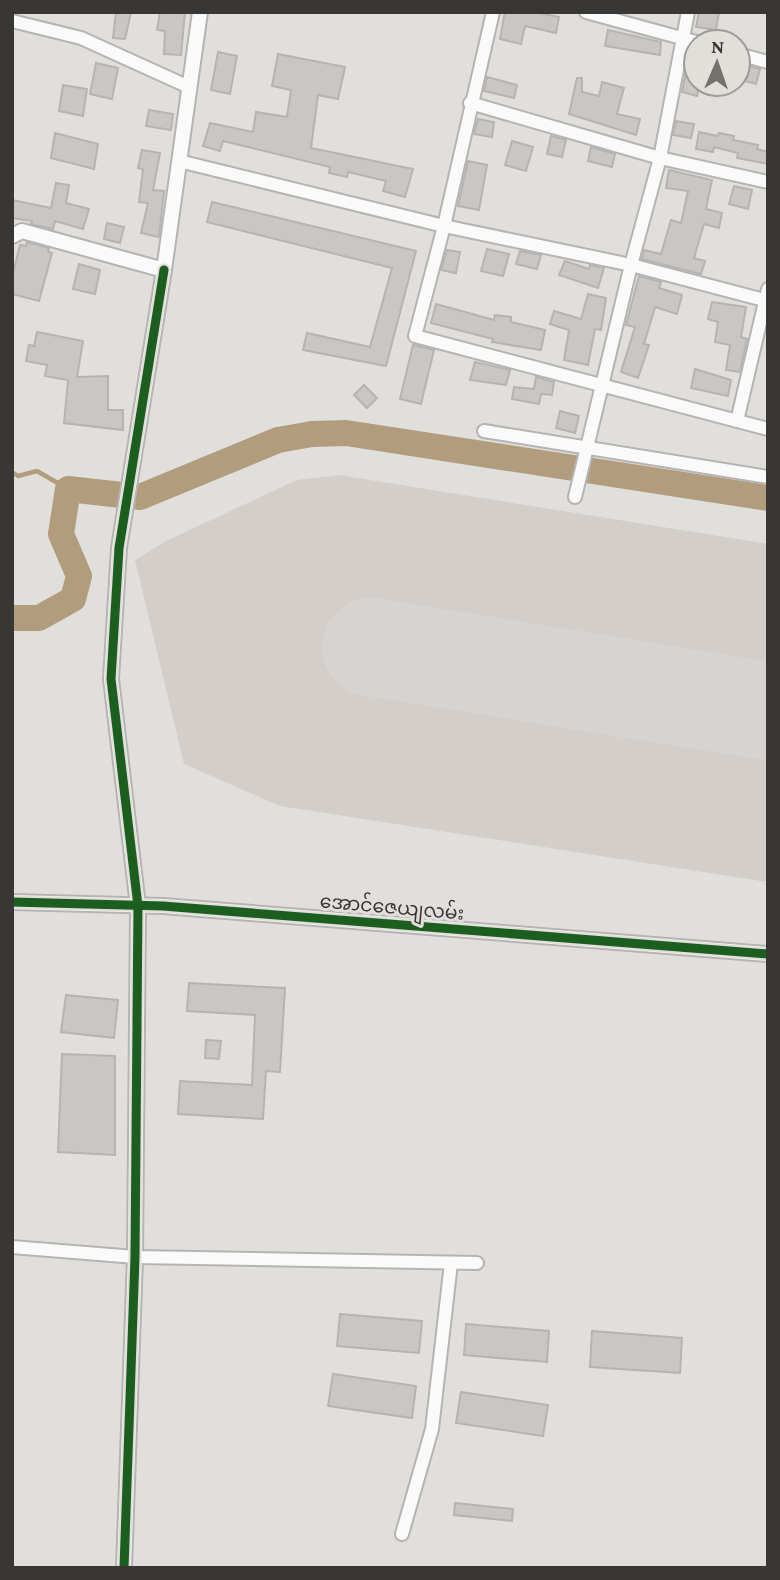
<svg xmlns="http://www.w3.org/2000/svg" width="780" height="1580" font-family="'Crimson Pro','Noto Sans Myanmar',serif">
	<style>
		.built { fill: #d3cec9 }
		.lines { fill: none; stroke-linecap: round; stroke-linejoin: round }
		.stream { stroke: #b19d7e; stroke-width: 4.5 }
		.river { stroke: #b19d7e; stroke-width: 26 }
		.runway { stroke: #d6d4d2; stroke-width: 98 }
		.building { fill: #c9c7c6; stroke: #b6b4b2; stroke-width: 2 }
		.minor-casing { stroke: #b6b4b2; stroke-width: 16 }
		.tertiary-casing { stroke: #b6b4b2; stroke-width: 18 }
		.minor { stroke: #fafafa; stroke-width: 12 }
		.tertiary { stroke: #fafafa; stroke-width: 14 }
		.cycleway-casing { stroke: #e2dfdb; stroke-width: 13 }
		.cycleway { stroke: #1b5e20; stroke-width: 9 }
		.labels { text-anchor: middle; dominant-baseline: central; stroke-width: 6; stroke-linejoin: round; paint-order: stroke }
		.street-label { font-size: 19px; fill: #383736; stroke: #e2dfdb }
	</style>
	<rect width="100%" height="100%" fill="#e1dfdc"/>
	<path class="built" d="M339,475L768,544V882L280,806L184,764L135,560L168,540L297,480Z"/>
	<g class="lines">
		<path class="stream" d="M12,472L18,476L37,471L68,489"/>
		<path class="river" d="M12,618H39L73,599L79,576L61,534L68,489L140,497L278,440L312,434L346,433L768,498"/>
		<path class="runway" d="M371,647L768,711"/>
	</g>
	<g class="building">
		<path d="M116,12H131L125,39L113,38Z"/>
		<path d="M160,12H185L181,55L164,54L165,31L157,30Z"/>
		<path d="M505,12H534L559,17L556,33L525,26L521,44L500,39Z"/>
		<path d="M699,12H719L716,30L696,27Z"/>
		<path d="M608,30L661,42L660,55L605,46Z"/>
		<path d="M690,49L696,51V84H700L697,96L682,92Z"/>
		<path d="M218,52L237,56L230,94L211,90Z"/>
		<path d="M278,54L345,67L338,99L318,95L311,148L413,169L405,197L383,191L386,181L348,172L347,177L329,173L330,167L223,141L220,151L203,146L210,123L253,132L256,112L287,117L291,90L272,86Z"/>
		<path d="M96,63L118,68L112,99L90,94Z"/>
		<path d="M738,63L760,69L756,84L738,79Z"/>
		<path d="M487,77L517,85L514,98L484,91Z"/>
		<path d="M577,78H582V92L599,96L602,82L624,88L617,114L640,119L636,135L569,114Z"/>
		<path d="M63,85L87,89L83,116L59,111Z"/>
		<path d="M149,110L173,114L171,130L146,126Z"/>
		<path d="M478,119L494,122L492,137L474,134Z"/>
		<path d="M676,121L694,124L691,138L673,135Z"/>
		<path d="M699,132L718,136L719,133L734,136L733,140L758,145L757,149L768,152V164L737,158L738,153L714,147L713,152L696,149Z"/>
		<path d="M55,133L98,144L94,169L51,158Z"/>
		<path d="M551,136L566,140L562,157L547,154Z"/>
		<path d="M512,141L533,147L526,171L505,165Z"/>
		<path d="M591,147L615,154L612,167L588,161Z"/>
		<path d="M142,150L160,153L153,190L164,191L159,237L141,233L148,203L139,202L143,169L138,168Z"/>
		<path d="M468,161L487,165L479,210L458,206Z"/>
		<path d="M669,170L712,180L706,209L722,213L719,228L704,224L694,258L705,261L701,274L642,259L644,250L661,254L671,220L681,223L688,191L666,188Z"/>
		<path d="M56,183L69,185L66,203L89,209L83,229L55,221L53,229L31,224L32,221L12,218V200L51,208Z"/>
		<path d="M734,186L752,190L748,209L729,204Z"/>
		<path d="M212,202L416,251L386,366L303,350L307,333L370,347L392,268L207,222Z"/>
		<path d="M107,223L124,227L120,243L104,239Z"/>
		<path d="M27,242L49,248L48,252L52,253L39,301L12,294V277L20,245L26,246Z"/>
		<path d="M487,249L509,254L503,276L481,271Z"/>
		<path d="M447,250L460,252L456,273L441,270Z"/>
		<path d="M520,251L541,255L537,269L516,264Z"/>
		<path d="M565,261L589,269L590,265L604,268L598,288L559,275Z"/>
		<path d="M79,264L100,270L95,294L73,289Z"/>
		<path d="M639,276L661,282L659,288L682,295L677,314L655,307L644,344L649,345L638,378L621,372L635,327L626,325Z"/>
		<path d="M588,294L606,298L601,330L595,329L588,365L564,360L569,330L550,324L554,311L581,319Z"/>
		<path d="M712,302L746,307L741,337L747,339L740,372L726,370L730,345L715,342L718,322L708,319Z"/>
		<path d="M436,304L494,320L495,315L511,317V322L545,330L541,350L492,342L493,339L431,323Z"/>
		<path d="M37,332L83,341L77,377L108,376V410H123V430L64,423L68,380L45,376L47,365L26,361L29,345L34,346Z"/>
		<path d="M413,345L434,350L421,404L400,399Z"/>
		<path d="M475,362L510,370L506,385L470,380Z"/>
		<path d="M695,369L731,380L728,396L691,388Z"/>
		<path d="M536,377L554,382L552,395L541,394L539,404L512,399L514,387L534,389Z"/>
		<path d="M364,385L377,398L367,408L354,395Z"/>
		<path d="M560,411L579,416L575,433L556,428Z"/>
		<path d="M189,983L285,988L280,1072L266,1071L263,1119L178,1114L180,1081L252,1085L255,1015L187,1011Z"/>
		<path d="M66,995L118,1000L114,1038L61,1032Z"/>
		<path d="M206,1040L221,1041L219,1059L205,1058Z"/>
		<path d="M62,1054L115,1056V1155L58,1152Z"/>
		<path d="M340,1314L422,1321L419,1353L337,1346Z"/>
		<path d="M466,1324L549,1331L547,1362L464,1355Z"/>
		<path d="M592,1331L682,1338L680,1373L590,1367Z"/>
		<path d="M333,1374L416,1386L412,1418L328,1406Z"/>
		<path d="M461,1392L548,1405L543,1436L456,1423Z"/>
		<path d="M455,1503L513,1509L512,1521L454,1515Z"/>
	</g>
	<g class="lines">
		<defs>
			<g id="minor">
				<path d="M493,12L444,226L415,336L768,429"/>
				<path d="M586,12L696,42"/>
				<path d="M12,21L81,38L189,87"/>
				<path d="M738,54L768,62"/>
				<path d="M470,103L660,158L768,182"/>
				<path d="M179,161L444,226L631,265L768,301"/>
				<path d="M737,421L768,289"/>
				<path d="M484,431L768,477"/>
				<path d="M575,497L631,265L660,158L688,12"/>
				<path d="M12,1247L135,1257L477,1263"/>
				<path d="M402,1534L432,1429L451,1263"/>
			</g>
			<g id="tertiary">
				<path d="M12,236L22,231L164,270L200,12"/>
				<path d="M12,902L163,906L768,954"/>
				<path d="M124,1568L135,1257L138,906L111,679L119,548L164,270"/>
			</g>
		</defs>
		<use href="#minor" class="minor-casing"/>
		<use href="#tertiary" class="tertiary-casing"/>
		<use href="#minor" class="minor"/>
		<use href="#tertiary" class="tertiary"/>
		<defs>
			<g id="cycleway">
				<path d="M12,902L163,906L768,954"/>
				<path d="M124,1568L135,1257L138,906L111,679L119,548L164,270"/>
			</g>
		</defs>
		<use href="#cycleway" class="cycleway-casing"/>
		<use href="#cycleway" class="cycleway"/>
	</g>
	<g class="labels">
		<g class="street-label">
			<text transform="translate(392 907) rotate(5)">အောင်ဇေယျလမ်း</text>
		</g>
	</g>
	<rect width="780" height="1580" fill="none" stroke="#383736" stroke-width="28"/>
	<g transform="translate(717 63) rotate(2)"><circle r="33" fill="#e2dfdb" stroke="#9e9c99" stroke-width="2"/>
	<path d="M0-5L12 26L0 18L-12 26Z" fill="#737270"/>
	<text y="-10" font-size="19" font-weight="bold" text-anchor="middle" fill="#383736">N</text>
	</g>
</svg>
